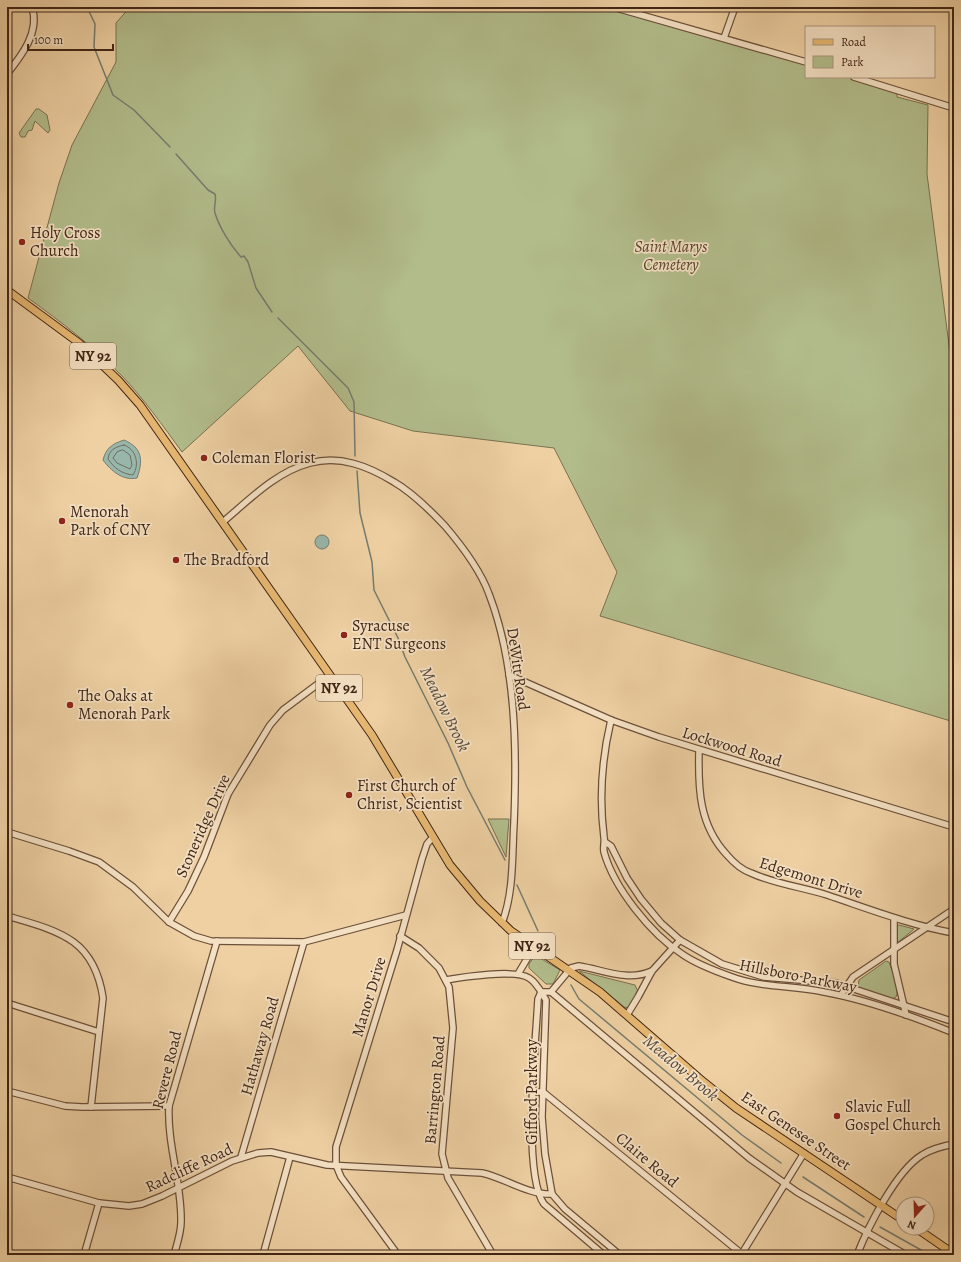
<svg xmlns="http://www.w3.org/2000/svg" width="961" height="1262" font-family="Alegreya,serif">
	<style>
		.green { fill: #b2bc8b; stroke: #7a7150 }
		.water { fill: #99b6aa; stroke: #767c6f }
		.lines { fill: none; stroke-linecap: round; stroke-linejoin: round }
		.shore { stroke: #6d6e60; stroke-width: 1 }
		.stream { stroke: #767c6f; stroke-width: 1.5 }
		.minor-casing { stroke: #6c5039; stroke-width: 8 }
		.major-casing { stroke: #412616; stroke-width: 9 }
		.minor { stroke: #f4e0c3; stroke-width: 5.5 }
		.major { stroke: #e7b872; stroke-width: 7 }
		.poi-dot { fill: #8f2418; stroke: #f4e0c3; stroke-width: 1.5 }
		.labels { text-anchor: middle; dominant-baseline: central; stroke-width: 3.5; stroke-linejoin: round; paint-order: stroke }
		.shield { fill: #f4e0c3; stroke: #775e4a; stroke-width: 1 }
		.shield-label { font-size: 15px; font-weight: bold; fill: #412616 }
		.poi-label { font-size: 16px; fill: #412616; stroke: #f4e0c3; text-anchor: start }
		.park-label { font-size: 16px; font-style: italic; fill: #58442d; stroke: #f4e0c3 }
		.street-label { font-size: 16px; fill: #412616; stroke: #f4e0c3 }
		.water-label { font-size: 17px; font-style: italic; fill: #574a3b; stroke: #f4e0c3 }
	</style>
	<rect width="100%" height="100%" fill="#eed0a3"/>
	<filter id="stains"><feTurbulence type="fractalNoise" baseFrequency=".005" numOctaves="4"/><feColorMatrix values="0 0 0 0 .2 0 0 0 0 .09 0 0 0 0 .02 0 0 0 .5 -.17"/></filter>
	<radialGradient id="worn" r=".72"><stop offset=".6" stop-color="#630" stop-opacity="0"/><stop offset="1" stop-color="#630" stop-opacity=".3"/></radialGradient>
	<g class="green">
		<path d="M130,7H613L806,62V77H854L897,90V97L928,105L927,174L954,384V722L600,616L617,572L554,448L413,431L350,411L298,346L182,452C163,426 144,399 122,376C93,346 61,322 28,298L59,183L72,145L116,62V23Z"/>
		<path d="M36,109H39L47,115L50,130L48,133L35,121L32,130L28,131L25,137H21L19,133Z"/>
		<path d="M488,819H509L506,857Z"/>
		<path d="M899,925L914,929L897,943V926Z"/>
		<path d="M534,957L540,958L560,970L553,984H546L529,968V964Z"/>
		<path d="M886,961L889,962C892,971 900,988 896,997L892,999L858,988L859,980Z"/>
		<path d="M579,971L635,985L638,992L629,1008L624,1007Z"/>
	</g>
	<g class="water">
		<path d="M124,440C143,448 143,461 137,478C123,481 111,471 103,460C106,448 112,444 124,440Z"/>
		<circle cx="322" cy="542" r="7"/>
	</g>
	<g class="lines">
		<g class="shore">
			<path d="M124,445C136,449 140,464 133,475C122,474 114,468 108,459C109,450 115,447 124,445Z"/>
			<path d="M123,450L130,455L132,465L130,469L117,463L113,458L117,452Z"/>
		</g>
		<g class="stream">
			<path d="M87,7L95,24L94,47L113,95L134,110L170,147"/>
			<path d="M176,154L208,190L215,194C217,201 213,207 215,213C219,227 231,246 241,257L244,256L248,262L256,288L272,312"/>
			<path d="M278,318L348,388L354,402L355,456"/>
			<path d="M357,471L360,513L372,562L374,590L398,638L405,657L448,743L467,787L505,860"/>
			<path d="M517,885L538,931"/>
			<path d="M571,985L579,999L742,1135L781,1163"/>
			<path d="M803,1177L864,1217"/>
			<path d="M880,1227L930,1255"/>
		</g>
		<defs>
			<g id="minor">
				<path d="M613,7L806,62"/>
				<path d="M724,38L735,7"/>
				<path d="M7,74C22,55 40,32 32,7"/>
				<path d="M854,77L954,108"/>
				<path d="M224,521C250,499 276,472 310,463C340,455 368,466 394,482C413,493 429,509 445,526C462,546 480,569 489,594C516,664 517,749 514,823C512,856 514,892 502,923"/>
				<path d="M509,675L611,720L659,737L954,827"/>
				<path d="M611,720C602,758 599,798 604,837C605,842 603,847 604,852C614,888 651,934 682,954C696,964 715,971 732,977C762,988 793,985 824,992C868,1000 912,1016 954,1033"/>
				<path d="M699,750C698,789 699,825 727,855C733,862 742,870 751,873C775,884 802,887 827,895C869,909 910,925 954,933"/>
				<path d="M7,832L69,851L99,862L133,887L169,922L194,936L211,941L304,942L406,915"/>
				<path d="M605,842L611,846L627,878L641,899L661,923L680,940L722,964L764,977L836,983L954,1022"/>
				<path d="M7,916C58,931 94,938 103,998L91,1107"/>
				<path d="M894,918V964L906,1015"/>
				<path d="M169,922L188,891L204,857L228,794L270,725L283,710L330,675"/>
				<path d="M400,936L419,948L439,968L449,987L453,1028L442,1154L448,1178L493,1255"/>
				<path d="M518,974L534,947"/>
				<path d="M446,980C463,977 515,969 529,978C537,983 541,992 546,1000L542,1117L545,1154L552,1194L565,1209L620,1255"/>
				<path d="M541,992H551L749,1158L797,1192L906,1255"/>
				<path d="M541,992L538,999C536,1040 522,1173 544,1204L604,1255"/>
				<path d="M551,992L571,968L579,966C604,970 628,982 652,971"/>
				<path d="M841,995L853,977L954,909"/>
				<path d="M7,1003L99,1032"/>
				<path d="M627,1015L638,997L652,971L680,940"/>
				<path d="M7,1091L65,1106L82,1107L169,1106"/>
				<path d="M533,1092H543L742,1254"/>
				<path d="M241,1157L304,942"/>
				<path d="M7,1177L99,1203L129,1206L142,1204L162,1196L232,1161L258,1153L271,1152L327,1165L482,1173C505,1178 528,1195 552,1194"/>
				<path d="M84,1255L99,1203"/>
				<path d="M174,1255C177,1244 181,1233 181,1222C182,1183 167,1145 169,1106L217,941"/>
				<path d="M263,1255L290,1157"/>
				<path d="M398,1255L341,1177L336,1165V1147L397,950L422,859L427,844L433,837"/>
				<path d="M741,1255L804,1153"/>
				<path d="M857,1255C868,1227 896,1171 922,1155C931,1149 943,1146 954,1144"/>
			</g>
			<g id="major">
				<path d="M7,290L79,343L118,380L140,405L372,735L450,865L480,901L511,931L600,992L700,1079L736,1108L903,1220"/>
				<path d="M916,1228L954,1254"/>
			</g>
		</defs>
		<use href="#minor" class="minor-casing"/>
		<use href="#major" class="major-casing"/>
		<use href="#minor" class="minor"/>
		<use href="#major" class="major"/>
	</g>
	<g class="poi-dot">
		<circle cx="22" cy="242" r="4"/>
		<circle cx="204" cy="458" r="4"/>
		<circle cx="62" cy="521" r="4"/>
		<circle cx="176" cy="560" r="4"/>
		<circle cx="344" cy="635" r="4"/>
		<circle cx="70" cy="705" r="4"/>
		<circle cx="349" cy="795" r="4"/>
		<circle cx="837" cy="1116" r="4"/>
	</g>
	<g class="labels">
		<g class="shield">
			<rect x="70" y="343" width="46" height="26" rx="3"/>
			<rect x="316" y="675" width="46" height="26" rx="3"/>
			<rect x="509" y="933" width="46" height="26" rx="3"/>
		</g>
		<g class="shield-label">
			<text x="93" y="356">NY 92</text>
			<text x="339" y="688">NY 92</text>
			<text x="532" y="946">NY 92</text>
		</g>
		<g class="poi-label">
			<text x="30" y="233">Holy Cross<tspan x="30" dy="18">Church</tspan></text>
			<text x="212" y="458">Coleman Florist</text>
			<text x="70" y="512">Menorah<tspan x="70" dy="18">Park of CNY</tspan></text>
			<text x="184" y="560">The Bradford</text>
			<text x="352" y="626">Syracuse<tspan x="352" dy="18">ENT Surgeons</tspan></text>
			<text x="78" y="696">The Oaks at<tspan x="78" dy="18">Menorah Park</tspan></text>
			<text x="357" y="786">First Church of<tspan x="357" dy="18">Christ, Scientist</tspan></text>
			<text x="845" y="1107">Slavic Full<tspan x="845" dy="18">Gospel Church</tspan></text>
		</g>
		<g class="park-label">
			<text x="671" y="247">Saint Marys<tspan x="671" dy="18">Cemetery</tspan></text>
		</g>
		<g class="street-label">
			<text transform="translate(518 669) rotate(82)">DeWitt Road</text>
			<text transform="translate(732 747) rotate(17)">Lockwood Road</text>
			<text transform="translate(203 826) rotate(-66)">Stoneridge Drive</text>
			<text transform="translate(811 878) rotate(17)">Edgemont Drive</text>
			<text transform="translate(798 976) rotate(11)">Hillsboro Parkway</text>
			<text transform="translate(369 997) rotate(-73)">Manor Drive</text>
			<text transform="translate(260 1046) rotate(-74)">Hathaway Road</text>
			<text transform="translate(167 1070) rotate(-76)">Revere Road</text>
			<text transform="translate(435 1090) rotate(-85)">Barrington Road</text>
			<text transform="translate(532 1092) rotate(-90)">Gifford Parkway</text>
			<text transform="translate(796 1131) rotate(34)">East Genesee Street</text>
			<text transform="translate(647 1160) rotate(40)">Claire Road</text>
			<text transform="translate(189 1168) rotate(-25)">Radcliffe Road</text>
		</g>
		<g class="water-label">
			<text transform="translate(445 709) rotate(64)">Meadow Brook</text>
			<text transform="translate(681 1068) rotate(40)">Meadow Brook</text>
		</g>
	</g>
	<rect width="961" height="1262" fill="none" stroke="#eed0a3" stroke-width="24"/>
	<rect x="8" y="8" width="945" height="1246" fill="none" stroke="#412616" stroke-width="2"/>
	<rect x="12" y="12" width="937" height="1238" fill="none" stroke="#412616"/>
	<rect x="805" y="26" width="130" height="52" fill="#f4e0c3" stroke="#ac967e"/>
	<rect x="813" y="39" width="20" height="6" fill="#e7b872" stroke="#ac967e"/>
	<text x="841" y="46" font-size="12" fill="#412616">Road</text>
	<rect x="813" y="56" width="20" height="12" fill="#b2bc8b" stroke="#ac967e"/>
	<text x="841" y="66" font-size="12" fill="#412616">Park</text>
	<g transform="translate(915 1216) rotate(200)"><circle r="19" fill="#f4e0c3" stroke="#ac967e"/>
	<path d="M0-3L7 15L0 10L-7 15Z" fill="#8f2418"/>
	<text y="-6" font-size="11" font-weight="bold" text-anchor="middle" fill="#412616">N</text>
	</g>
	<path d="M28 44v6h85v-6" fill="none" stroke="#412616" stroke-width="2"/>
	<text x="34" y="44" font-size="12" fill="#412616" stroke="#f4e0c3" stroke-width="3" paint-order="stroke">100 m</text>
	<rect width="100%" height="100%" filter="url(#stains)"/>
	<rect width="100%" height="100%" fill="url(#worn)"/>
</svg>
